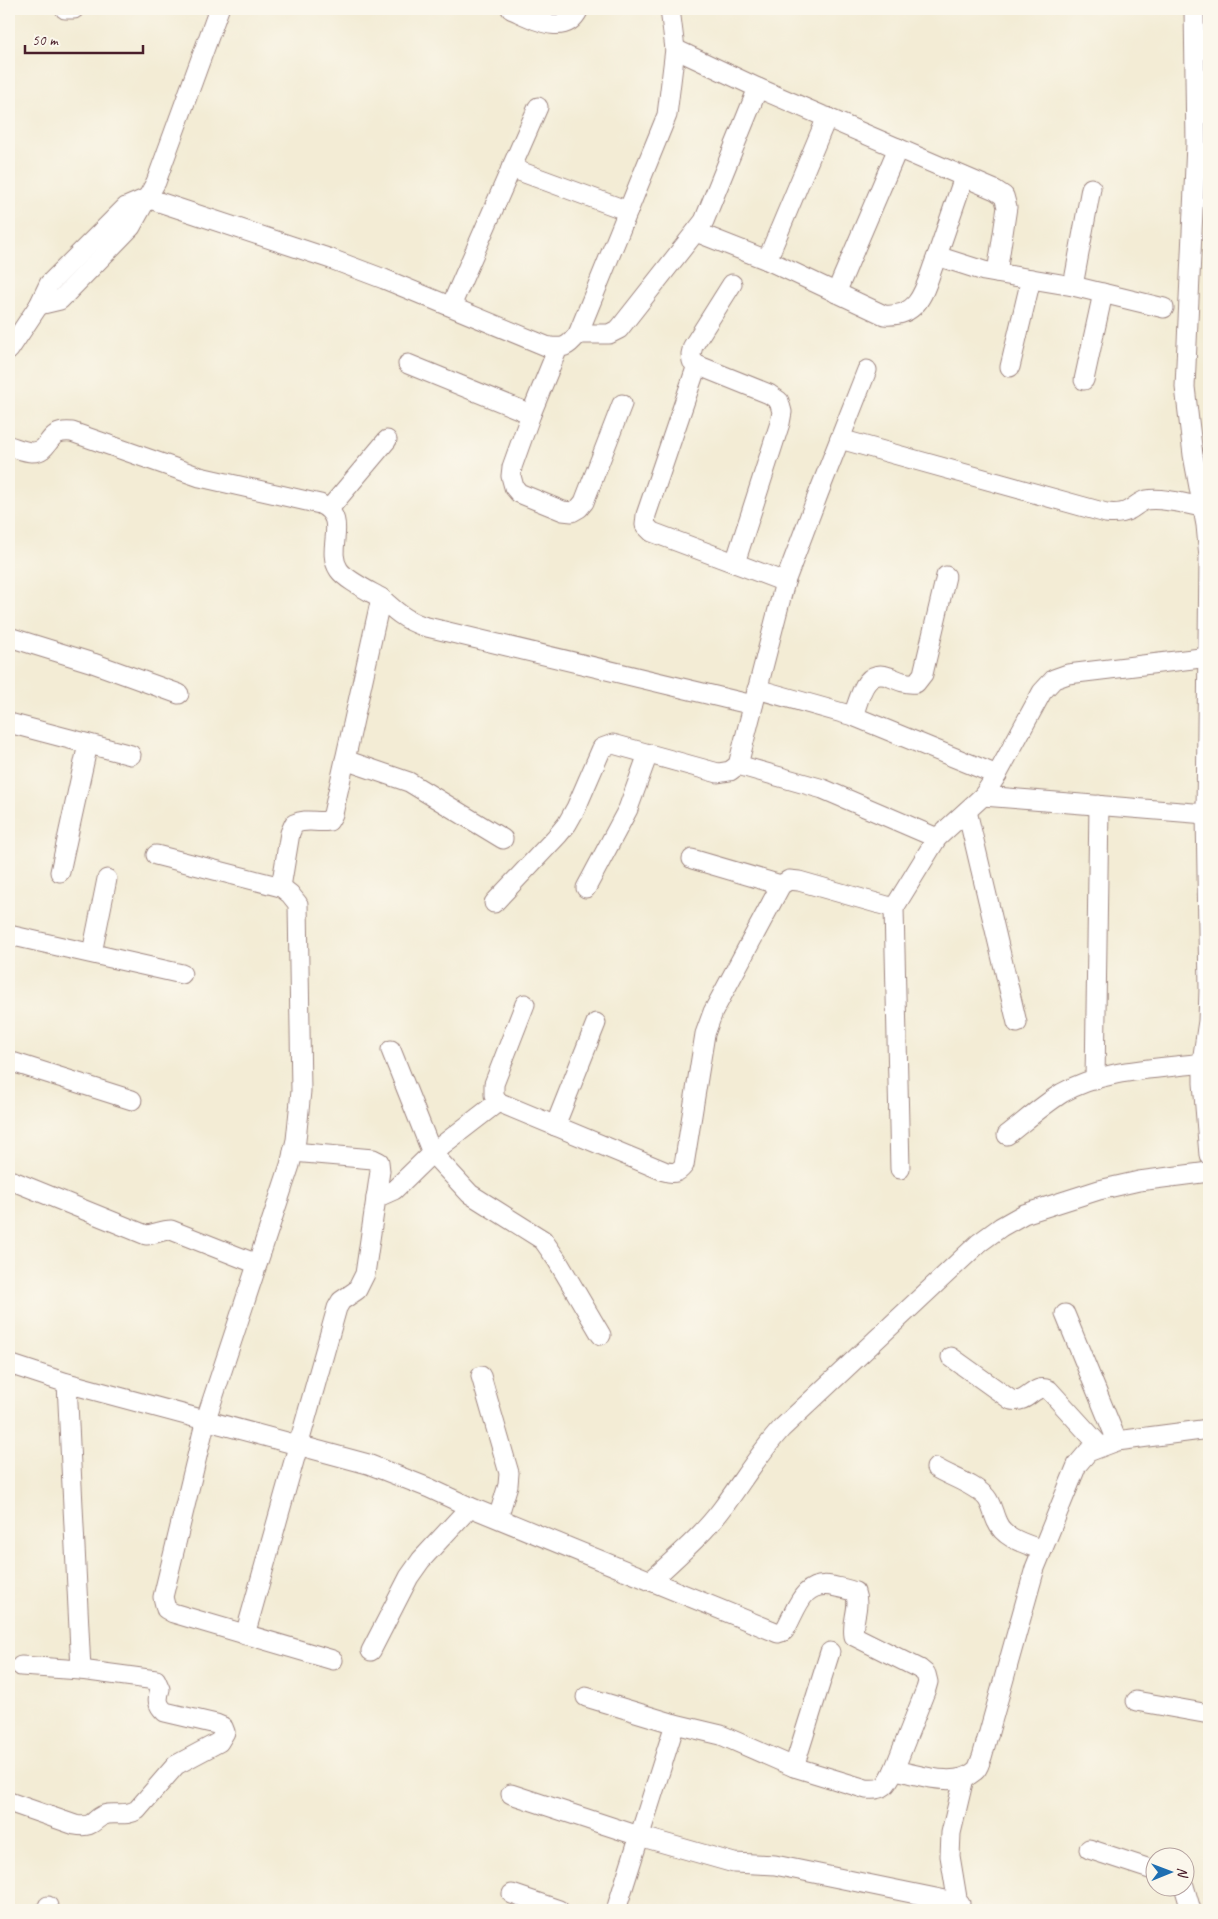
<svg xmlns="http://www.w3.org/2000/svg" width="1218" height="1919" font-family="Caveat,sans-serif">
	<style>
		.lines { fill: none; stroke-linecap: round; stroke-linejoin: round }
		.minor-casing { stroke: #9e8680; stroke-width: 21 }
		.minor { stroke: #fff; stroke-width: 19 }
	</style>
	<rect width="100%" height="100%" fill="#fbf7ec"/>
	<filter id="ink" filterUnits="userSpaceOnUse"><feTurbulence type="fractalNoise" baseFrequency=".02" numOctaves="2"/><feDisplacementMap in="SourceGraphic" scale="10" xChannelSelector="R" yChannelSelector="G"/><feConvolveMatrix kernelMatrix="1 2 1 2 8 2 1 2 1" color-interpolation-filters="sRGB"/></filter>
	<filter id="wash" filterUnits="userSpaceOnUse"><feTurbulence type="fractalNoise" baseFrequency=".0096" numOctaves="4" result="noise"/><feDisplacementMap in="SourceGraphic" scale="20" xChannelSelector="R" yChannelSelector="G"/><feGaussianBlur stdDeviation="1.12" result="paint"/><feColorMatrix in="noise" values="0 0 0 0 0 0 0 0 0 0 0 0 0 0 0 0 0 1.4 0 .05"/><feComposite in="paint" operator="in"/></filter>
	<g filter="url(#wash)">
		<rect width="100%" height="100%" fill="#f3ecd5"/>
	</g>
	<g filter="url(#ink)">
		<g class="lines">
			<defs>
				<g id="minor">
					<path d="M65,9H74"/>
					<path d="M511,9C532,18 565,39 579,9"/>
					<path d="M670,9L675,49L667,115L578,334H609L619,329L704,221L758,88"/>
					<path d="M1194,9L1196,144L1185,387L1193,455L1206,525L1209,557L1206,814L1209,989L1208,1021L1203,1055V1083L1209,1155"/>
					<path d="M675,49L758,88L995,190L1004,196L1007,207L997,273"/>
					<path d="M511,168L628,211"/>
					<path d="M696,232L767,260L884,315C923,318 925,284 937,256L984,271L1073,286L1164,308"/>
					<path d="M937,256L964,177"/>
					<path d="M767,260L827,117"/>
					<path d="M732,284L693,346L691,354L692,361L697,365L769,394L779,401L782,412L780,423L735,563"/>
					<path d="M1073,286L1091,188"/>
					<path d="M836,293L898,148"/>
					<path d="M39,305L60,300L131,227L156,182L219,9"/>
					<path d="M451,306L538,107"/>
					<path d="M9,350L39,305L49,284L126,207L147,198L331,259L384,279L546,346C563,349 567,348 578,334"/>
					<path d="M408,364L531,414L558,348"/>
					<path d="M697,365L646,515L645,525L652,532L785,582"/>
					<path d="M1010,367L1031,279"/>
					<path d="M1084,380L1103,293"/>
					<path d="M531,414L512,467L511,476L514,487L519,493L563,511L572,512L579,508L584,502L622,404"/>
					<path d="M840,439L1106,513C1114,514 1122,514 1129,510C1135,507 1139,502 1146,500C1163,497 1185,504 1202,507"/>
					<path d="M9,446C16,448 25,452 32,452C53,452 44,429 72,432L200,477L320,504C351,519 324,548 339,570C346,580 369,591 381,598"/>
					<path d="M329,509L387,440"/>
					<path d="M9,637L93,663L179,694"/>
					<path d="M757,689L853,716L997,775"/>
					<path d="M853,716C860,698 864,667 890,677C899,681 906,684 916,683L923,674L946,576"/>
					<path d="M9,723L131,755"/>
					<path d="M345,760L409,782L503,839"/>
					<path d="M738,765L823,789L937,838"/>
					<path d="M983,796L1206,814"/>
					<path d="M967,811L1017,1023"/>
					<path d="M156,855L281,887L290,894L298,904L301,1091L296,1140L290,1165L206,1419L163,1597L166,1609L173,1613L333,1660"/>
					<path d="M692,859L781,885"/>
					<path d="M60,872L88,744"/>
					<path d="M281,887L290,833L294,824C307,818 315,823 329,821L333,814L381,598C394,610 405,620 423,626L753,705"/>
					<path d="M586,888L628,809L648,754"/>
					<path d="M494,903L558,835L567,824L576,808L602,748L613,744L718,773L730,771L738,765L785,582L819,492L867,370"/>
					<path d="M9,935L182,974"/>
					<path d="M92,953L107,879"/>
					<path d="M391,1050L432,1153L470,1194L543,1240L557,1260L601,1335"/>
					<path d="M9,1061L132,1100"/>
					<path d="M1095,1080L1099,805"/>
					<path d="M498,1102L494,1095V1084L525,1004"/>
					<path d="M555,1126L596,1023"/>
					<path d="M1007,1135C1025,1121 1043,1105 1062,1093C1104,1069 1156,1069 1203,1063"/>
					<path d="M900,1169L894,908L937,838L983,796L997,775L1042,692L1054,679L1068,674L1209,657"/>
					<path d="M13,1181L146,1235C155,1234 162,1230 171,1230L257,1264"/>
					<path d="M376,1198L394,1190L432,1153L498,1102L664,1171C674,1174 678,1173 684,1165L705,1034L713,1012L781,885L789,880L799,881L894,908"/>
					<path d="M1065,1314L1117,1441"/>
					<path d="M951,1357L1011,1400C1030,1404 1032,1383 1049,1390L1100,1446"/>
					<path d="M9,1364L67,1383L368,1464L429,1488L470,1507L778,1633L784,1631L787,1626C798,1605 804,1581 832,1586C840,1588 848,1589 855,1592C861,1608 851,1620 854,1636L920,1669L926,1674L928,1682L926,1689L894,1770"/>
					<path d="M481,1376L509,1473L508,1485L498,1518"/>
					<path d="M67,1383L81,1670"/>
					<path d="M936,1468C951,1477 974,1484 986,1497C992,1504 993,1514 997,1522C1004,1539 1027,1544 1042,1550"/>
					<path d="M651,1581C675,1558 702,1536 722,1509C742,1482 759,1453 782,1428L979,1243L1001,1227L1024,1214L1099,1190L1139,1181L1209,1172"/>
					<path d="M245,1635L337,1308L341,1301L357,1290L365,1274L380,1171L379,1162L373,1159L293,1152"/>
					<path d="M371,1651L409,1577L421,1560L470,1507"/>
					<path d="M586,1697L675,1724"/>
					<path d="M1136,1701L1209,1714"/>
					<path d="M794,1767L830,1652"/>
					<path d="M511,1794L639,1836L734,1863L775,1865L960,1903"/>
					<path d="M9,1802L75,1825C97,1829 93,1816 108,1814C119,1813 127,1816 137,1810L176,1765L219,1742L225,1732L223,1727L216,1724L165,1712C157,1705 157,1699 160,1689L156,1680L81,1670L21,1666"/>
					<path d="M1089,1849L1156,1871"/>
					<path d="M1184,1886L1191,1910"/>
					<path d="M512,1894L559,1910"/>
					<path d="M47,1910L48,1906"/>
					<path d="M616,1910L675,1724L721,1735L794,1767L866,1789C884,1791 887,1785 894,1770C918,1774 955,1789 975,1771C979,1768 980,1761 982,1757L1035,1568L1077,1465L1088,1452L1117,1441L1209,1429"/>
					<path d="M959,1910L950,1856L951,1833L964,1778"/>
				</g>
			</defs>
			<use href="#minor" class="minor-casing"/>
			<use href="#minor" class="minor"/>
		</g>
	</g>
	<rect width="1218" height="1919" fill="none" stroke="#fbf7ec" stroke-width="30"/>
	<g transform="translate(1170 1872) rotate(89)"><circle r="24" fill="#fbf7ec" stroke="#b4a19f"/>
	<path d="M0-4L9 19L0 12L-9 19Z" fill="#1f6fb2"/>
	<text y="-8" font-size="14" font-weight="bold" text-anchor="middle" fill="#4a1f2b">N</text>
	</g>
	<path d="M25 45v8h118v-8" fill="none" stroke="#4a1f2b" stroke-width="2.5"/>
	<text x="32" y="45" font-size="15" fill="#4a1f2b" stroke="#fbf7ec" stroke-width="4" paint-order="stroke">50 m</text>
</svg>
